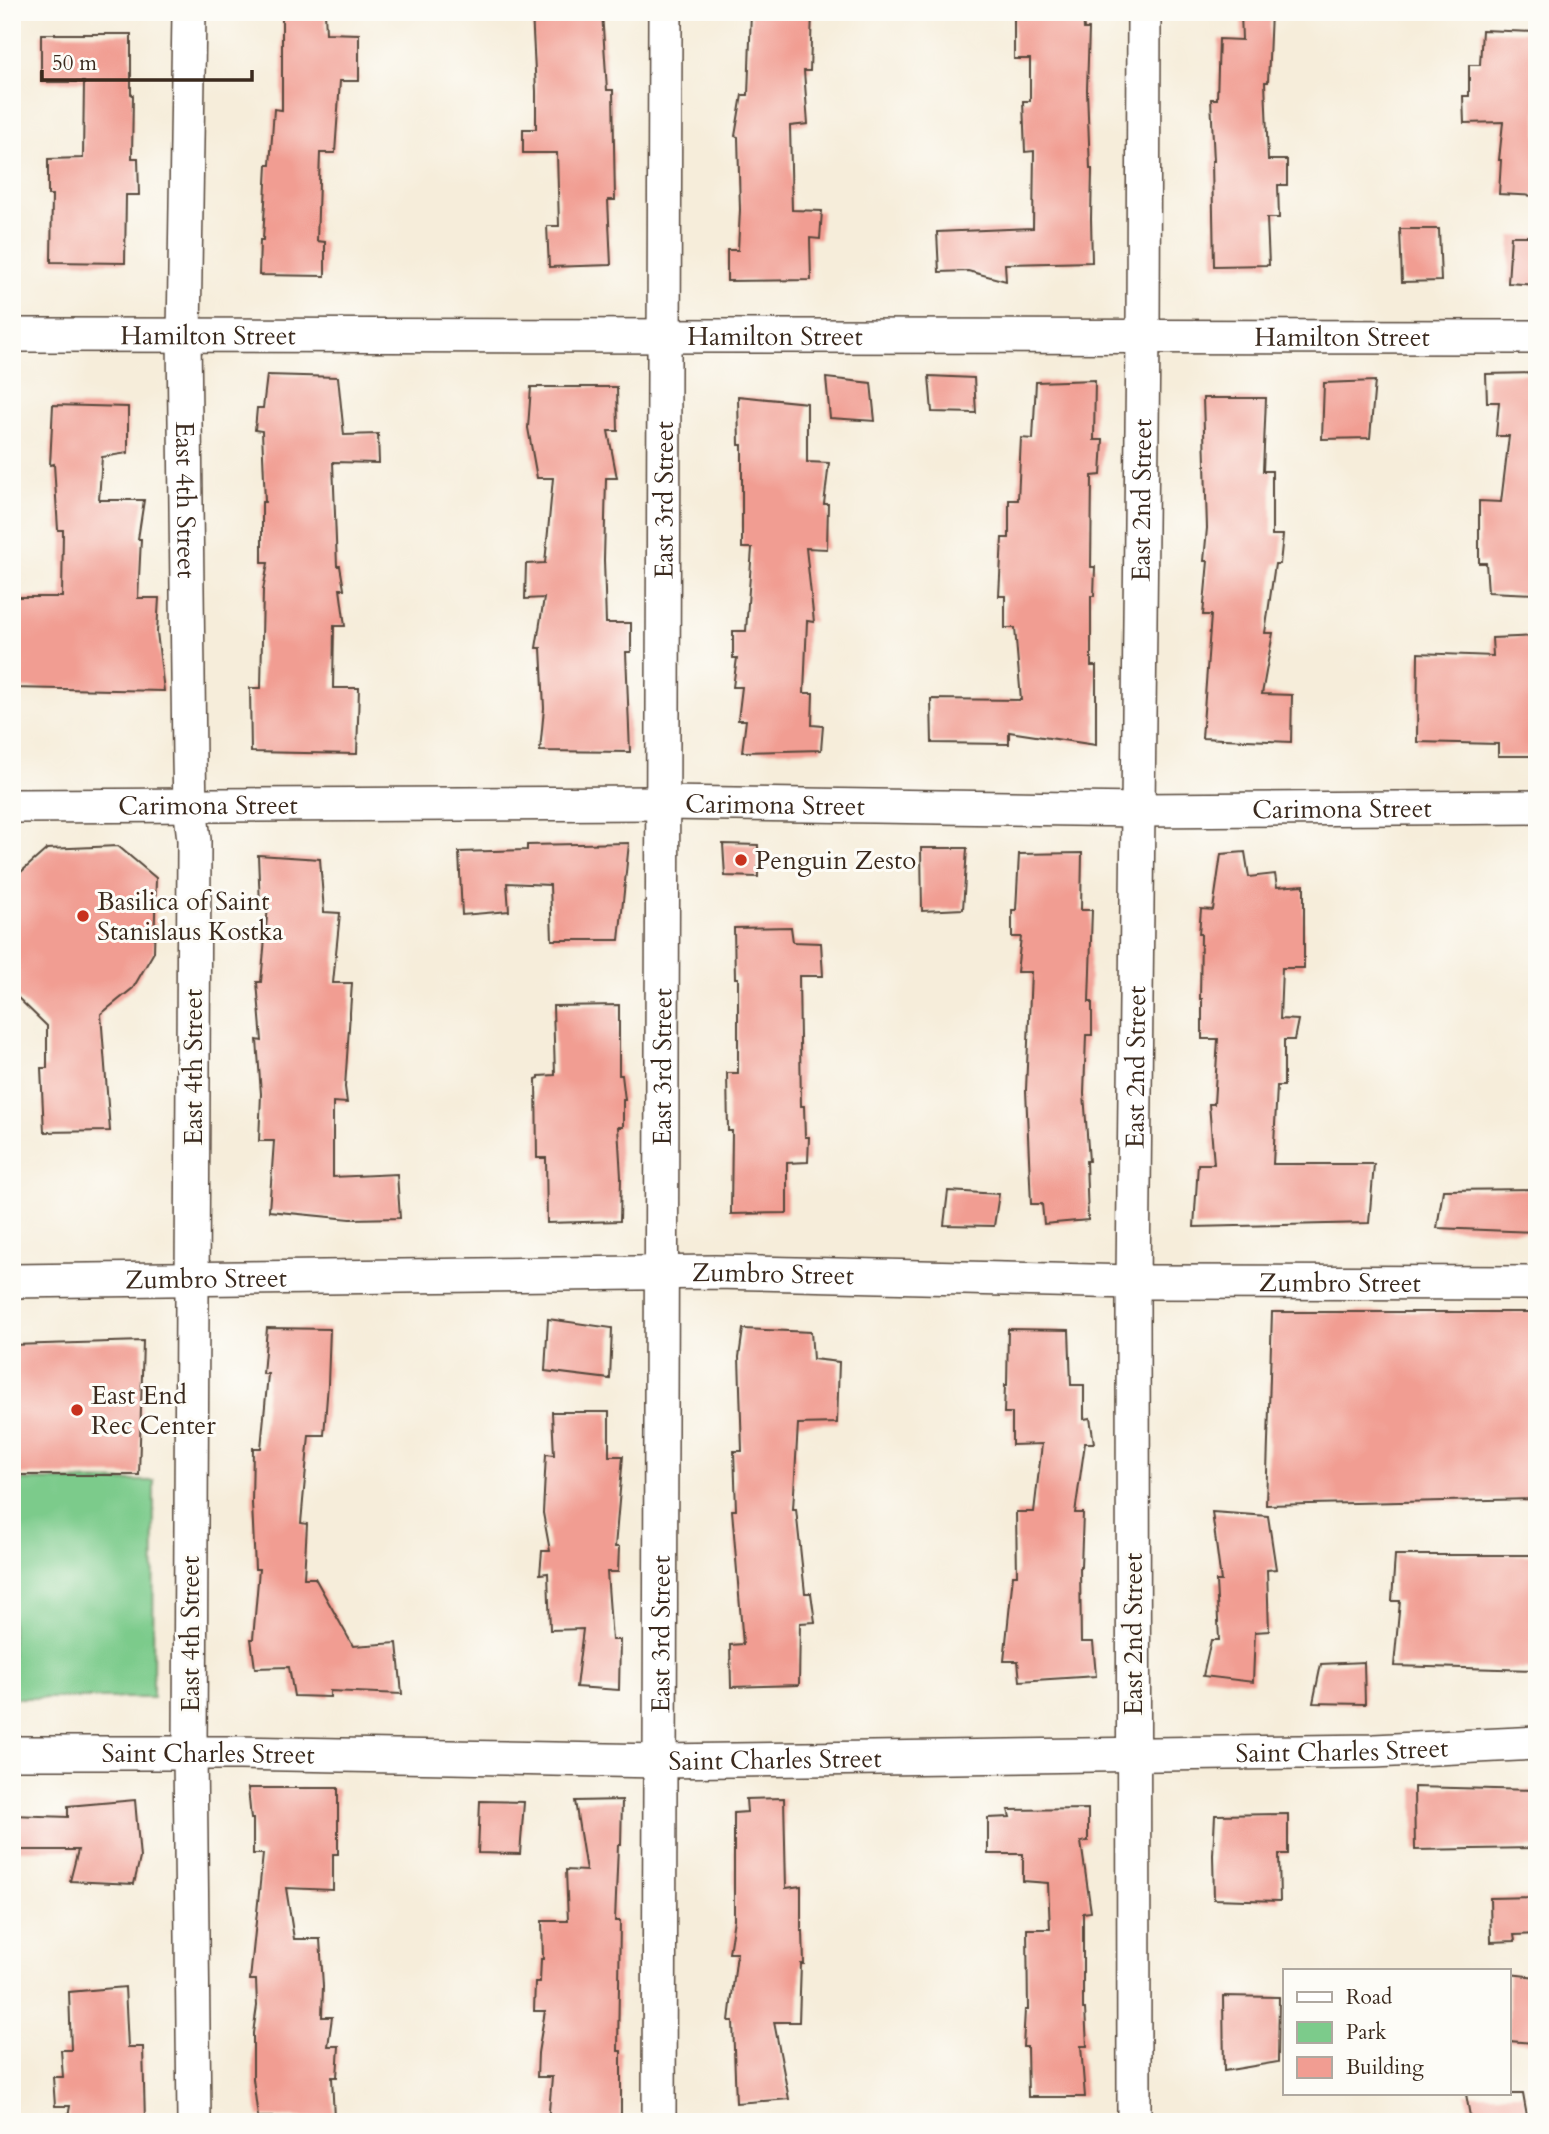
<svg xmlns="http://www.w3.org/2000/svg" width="1549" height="2134" font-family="Cardo,serif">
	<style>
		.green { fill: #7ccb8b; stroke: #5c7a54; stroke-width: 2 }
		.building { fill: #f19d92 }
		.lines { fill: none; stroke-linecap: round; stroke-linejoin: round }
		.minor-casing { stroke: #57473a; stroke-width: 36 }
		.minor { stroke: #fff; stroke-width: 33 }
		.poi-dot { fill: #c8321e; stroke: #fdfcf7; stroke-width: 2.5 }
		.labels { text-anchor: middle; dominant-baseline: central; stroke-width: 6; stroke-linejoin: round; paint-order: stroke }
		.street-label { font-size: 26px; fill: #3b2a1e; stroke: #fdfcf7 }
		.poi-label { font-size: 26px; fill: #3b2a1e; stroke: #fdfcf7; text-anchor: start }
	</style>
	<rect width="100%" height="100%" fill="#fdfcf7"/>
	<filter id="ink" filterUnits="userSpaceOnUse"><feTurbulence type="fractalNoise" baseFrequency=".0143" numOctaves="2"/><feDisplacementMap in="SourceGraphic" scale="14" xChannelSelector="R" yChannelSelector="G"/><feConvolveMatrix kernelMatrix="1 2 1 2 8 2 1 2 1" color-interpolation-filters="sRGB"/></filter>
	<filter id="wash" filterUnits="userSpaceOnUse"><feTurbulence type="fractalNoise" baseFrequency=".00686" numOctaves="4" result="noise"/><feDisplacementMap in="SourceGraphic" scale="28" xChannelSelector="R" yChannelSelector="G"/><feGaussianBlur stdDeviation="1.57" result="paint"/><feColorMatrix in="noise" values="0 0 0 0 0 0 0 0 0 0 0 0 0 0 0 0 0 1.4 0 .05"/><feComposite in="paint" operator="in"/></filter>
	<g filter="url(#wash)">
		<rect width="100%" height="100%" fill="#f6edda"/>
		<path class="green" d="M12,1480L154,1481L153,1698H12Z"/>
		<g id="blocks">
			<g class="building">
				<path d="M282,12H325L326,33L359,34V81H340L335,153H320L317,241L325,242V276L259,275L260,240H263L267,165H270L274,109L282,110Z"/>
				<path d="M532,12H602L607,90H613L615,200H608L611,265L549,267L547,226H559L557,153H523V129H536V91Z"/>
				<path d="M751,12H812L810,71H804L808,124L790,126L792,210L822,211L820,239L810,238L811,280L727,281V250H738L740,210L738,137L735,136L742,95H748Z"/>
				<path d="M1014,12H1083L1084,29H1089L1087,90L1090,169H1092L1091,219L1092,262L1005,264L1006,281L968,271L939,272L937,232L1033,228L1034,151L1025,152L1023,101H1030V59H1014Z"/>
				<path d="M1241,12H1271L1268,82H1265L1268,160H1287V185H1278L1279,218H1267L1269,265L1214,266L1212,161H1214L1211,99H1217L1219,39L1242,40Z"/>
				<path d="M1482,30L1537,32V196L1499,194L1501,160H1499L1503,122L1464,123L1463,96H1469V65H1480Z"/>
				<path d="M41,34H131V94L133,95L132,158H138L139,195H126L125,263L51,262L52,195H48V159L83,158L84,82H41Z"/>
				<path d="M1400,229H1439L1441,281L1402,282Z"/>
				<path d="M1511,236H1537V285L1508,283Z"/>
				<path d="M1537,373V594L1488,592L1486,563H1479V501L1501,502L1509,436H1496L1499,402H1487L1486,374Z"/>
				<path d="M267,375L338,377L344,435L378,434L379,463L333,462L337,566H340L344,589H340L345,626H334L333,688H359L357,754L251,752L250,688H261L263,590L268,563H262V502H265L262,431L255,430L257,408H263Z"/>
				<path d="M929,376L974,378L976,413L932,412Z"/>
				<path d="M826,378L871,383L875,421L830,418Z"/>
				<path d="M1095,380L1094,440H1103L1101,475L1092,476L1091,567H1095L1094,596H1091V666H1096V745L1009,732V744L932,743L931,699L1021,700L1015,628H1005V596H999L1002,538H1009V500H1018L1021,438L1033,439L1036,382Z"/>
				<path d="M1375,381L1370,438L1322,439L1324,383Z"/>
				<path d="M531,387H617L618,431H608L617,478H606L604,560L606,623H631V652H626L630,752L540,751L544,708L541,648H536L544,598L525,599L526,564L545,563L553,478H537L528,428Z"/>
				<path d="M738,396L807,403V462L829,463L824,504H828L827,549L806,548L814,622L807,621L804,693H813L812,725L823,726L821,750L742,752L746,720H738L742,687H733L737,658H733V631H746L752,548H742V445H739Z"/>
				<path d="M1203,398H1266L1263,471H1272V535H1283L1280,564H1275L1265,633H1273L1262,694L1292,695L1291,742L1202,738L1211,615H1203L1208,561H1204L1207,528Z"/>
				<path d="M53,405L128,407V453L102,457L99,500H144L138,539H141L138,598H159L157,632L164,691L12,688V597H62L63,530H58L54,464L50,465Z"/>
				<path d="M1537,636V756H1498V744L1417,742L1418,653L1493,656L1492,638Z"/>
				<path d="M629,843L619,940H552L550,885L507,883L509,911L462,915L459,852L527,850V845Z"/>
				<path d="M723,844L758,845V877L725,876Z"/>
				<path d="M118,846L156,878L154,952L133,988L101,1014L110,1131L44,1132L41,1068H47V1026L12,992V880L47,849Z"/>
				<path d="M921,848H967L963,909L922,911Z"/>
				<path d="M1245,852L1249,877L1275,874L1277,887L1304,885V968H1282L1280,1019L1298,1020L1294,1040H1284V1086H1277L1273,1164H1374L1369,1223L1194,1227L1198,1164H1214L1209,1104H1214L1218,1039H1202V999H1200L1201,934H1199L1201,909L1213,910L1221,854Z"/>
				<path d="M1082,853L1081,910H1092L1089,1002H1092V1035H1086L1084,1094L1089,1161H1086L1088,1220L1044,1224L1042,1204H1031L1026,1090L1031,972H1017L1021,937H1012V910H1016L1019,854Z"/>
				<path d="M258,855L320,859L324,912L340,913L333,983H352L345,1087L347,1103L333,1102V1177L397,1174L400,1218L350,1219L269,1211L274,1141H259L261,1094L257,1040L262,1041L257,982H261L268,906H260Z"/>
				<path d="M791,927L793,942L821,943L823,976H799L801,1106H804L805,1137H809L808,1162L787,1163V1213L731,1214L732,1131H728L727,1073H738V978H735L734,928Z"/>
				<path d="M619,1005V1075H622L625,1100H623V1127H618L621,1177L620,1221L547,1223L546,1158H537L536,1079L539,1078V1076L555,1075L553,1006Z"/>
				<path d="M1537,1189V1232L1437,1228L1443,1190Z"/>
				<path d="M948,1191L999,1194L994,1226L944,1225Z"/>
				<path d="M1272,1312H1537V1499L1266,1505Z"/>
				<path d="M548,1319L612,1328L610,1379L545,1371Z"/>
				<path d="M267,1328L330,1329L328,1384L324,1435H309L301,1523L307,1524L304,1578H315L353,1646L397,1643L402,1694L330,1691V1697L294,1696L289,1667L255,1668L251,1639H253L259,1569H255L252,1503L253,1448H261L268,1374H263Z"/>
				<path d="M743,1329L811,1332L813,1359L839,1362L837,1423L798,1424L793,1509H796L805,1593H811L815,1622L800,1623L799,1685L731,1687L730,1645L743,1644L732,1510H736L734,1451H742L739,1357Z"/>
				<path d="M1008,1329L1069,1330L1071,1385H1084V1419L1090,1418L1094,1443H1085L1075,1513H1083L1081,1566H1080L1081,1642H1093L1096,1676L1020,1681L1018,1661H1004L1013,1575H1017L1016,1512H1034L1042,1444L1012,1445V1413H1004L1005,1385H1007Z"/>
				<path d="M143,1341L139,1475H12V1345Z"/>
				<path d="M552,1412H609V1456H623L615,1547H619L618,1572H607L612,1640H620L619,1690L576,1687L583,1629L550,1630L548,1573L540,1574L542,1551H550L543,1513L546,1454L554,1455Z"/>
				<path d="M1212,1512L1268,1516L1276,1569L1267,1570L1269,1631L1255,1632L1253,1682L1203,1676L1211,1640H1219L1216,1581H1221Z"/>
				<path d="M1395,1555H1537V1670L1394,1666L1400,1601H1392Z"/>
				<path d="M1364,1662L1365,1704L1313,1703L1321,1664Z"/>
				<path d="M1414,1787L1537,1790V1848L1415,1850Z"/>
				<path d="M248,1788H338V1854H333V1890L286,1888L294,1939H320L323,1986L322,2017H332L328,2046H339L337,2077H332L334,2118L258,2117L253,2079V2033L257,2006L256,1980H250L263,1854H253V1819H251Z"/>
				<path d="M784,1798L786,1888L801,1886V1931H803L804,1964H801L799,2022H774L789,2099L736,2103L733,2021H729L737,1953H729L734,1919V1813L747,1812L746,1799Z"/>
				<path d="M135,1800L140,1858L134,1884L70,1881L78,1850H12V1815L68,1817V1806Z"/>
				<path d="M622,1800L621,1845H618L615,1921H620L618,2051H621V2122H548L552,2077H537L538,2053L545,2011H534L535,1982H540L541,1959H543L542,1921H568L566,1870L586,1871L575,1801Z"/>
				<path d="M480,1801L524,1802L520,1854L478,1853Z"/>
				<path d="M1088,1809V1841L1081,1842L1091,1912L1083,1913V2009H1085L1087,2046H1081L1085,2097H1028L1027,2047H1023L1025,2010H1028L1027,1929H1050L1048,1883L1023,1881V1854H988V1818L1010,1817L1008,1810Z"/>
				<path d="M1288,1814V1854H1279L1280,1901L1214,1899L1213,1855L1215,1815Z"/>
				<path d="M1537,1897V1934L1514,1935L1515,1941L1491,1942L1490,1898Z"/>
				<path d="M1509,1974L1537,1977L1533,2043L1509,2041Z"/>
				<path d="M125,1987L128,2047H143L145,2122H67L70,2106H55L53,2077H63L61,2050H71L69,1992Z"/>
				<path d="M1223,1996L1279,1997L1278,2062L1224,2071Z"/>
				<path d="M1466,2094H1523L1528,2122H1471Z"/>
			</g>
		</g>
	</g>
	<g filter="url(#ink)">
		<use href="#blocks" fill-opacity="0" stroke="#57473a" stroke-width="2"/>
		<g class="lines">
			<defs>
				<g id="minor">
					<path id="s1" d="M189,12L184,335L189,760L190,805L194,840L190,1752L194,2122"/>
					<path id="s2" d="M12,335L1537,337"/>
					<path id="s3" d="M12,806L663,803L1138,810L1537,807"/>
					<path id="s4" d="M12,1281L715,1272L1133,1282L1536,1283"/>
					<path id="s5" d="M12,1753H239L660,1761L1374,1751L1537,1743"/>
					<path id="s6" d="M659,2122L665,12"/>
					<path id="s7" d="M1134,2122L1133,1282L1143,336L1144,12"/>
				</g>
			</defs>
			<use href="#minor" class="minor-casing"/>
			<use href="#minor" class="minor"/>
		</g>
	</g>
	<g class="poi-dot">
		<circle cx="741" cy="860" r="7"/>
		<circle cx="83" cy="916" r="7"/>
		<circle cx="77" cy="1410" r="7"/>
	</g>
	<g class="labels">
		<g class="street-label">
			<text stroke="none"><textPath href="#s2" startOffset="196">Hamilton Street</textPath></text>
			<text stroke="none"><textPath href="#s2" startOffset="763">Hamilton Street</textPath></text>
			<text stroke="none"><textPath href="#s2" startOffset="1330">Hamilton Street</textPath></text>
			<text stroke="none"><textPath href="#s1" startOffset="488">East 4th Street</textPath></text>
			<text stroke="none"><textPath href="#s6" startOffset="1622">East 3rd Street</textPath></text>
			<text stroke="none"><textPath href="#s7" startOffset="1622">East 2nd Street</textPath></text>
			<text stroke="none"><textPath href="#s3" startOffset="196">Carimona Street</textPath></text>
			<text stroke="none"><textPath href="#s3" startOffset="763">Carimona Street</textPath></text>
			<text stroke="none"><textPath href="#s3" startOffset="1330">Carimona Street</textPath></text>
			<text transform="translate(193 1067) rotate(-90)">East 4th Street</text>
			<text stroke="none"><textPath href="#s6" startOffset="1055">East 3rd Street</textPath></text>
			<text stroke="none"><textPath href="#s7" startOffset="1055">East 2nd Street</textPath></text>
			<text stroke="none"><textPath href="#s4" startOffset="761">Zumbro Street</textPath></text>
			<text stroke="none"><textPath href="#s4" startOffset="194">Zumbro Street</textPath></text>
			<text stroke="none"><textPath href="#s4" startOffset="1328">Zumbro Street</textPath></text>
			<text transform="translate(190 1634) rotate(-90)">East 4th Street</text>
			<text stroke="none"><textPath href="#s6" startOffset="488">East 3rd Street</textPath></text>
			<text transform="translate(1133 1634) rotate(-90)">East 2nd Street</text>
			<text stroke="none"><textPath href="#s5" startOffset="1330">Saint Charles Street</textPath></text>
			<text stroke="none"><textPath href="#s5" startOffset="196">Saint Charles Street</textPath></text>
			<text stroke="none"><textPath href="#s5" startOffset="763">Saint Charles Street</textPath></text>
		</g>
		<g class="poi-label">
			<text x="755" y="860">Penguin Zesto</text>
			<text x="97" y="901">Basilica of Saint<tspan x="97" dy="30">Stanislaus Kostka</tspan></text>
			<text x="91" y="1395">East End<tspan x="91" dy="30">Rec Center</tspan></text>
		</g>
	</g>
	<rect width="1549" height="2134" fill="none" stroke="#fdfcf7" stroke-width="42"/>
	<rect x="1283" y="1969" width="228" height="126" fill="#fdfcf7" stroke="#afa8a0" stroke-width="2"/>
	<rect x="1297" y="1992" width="35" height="10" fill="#ffffff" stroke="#afa8a0" stroke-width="2"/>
	<text x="1346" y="2004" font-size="21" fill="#3b2a1e">Road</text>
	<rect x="1297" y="2022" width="35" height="21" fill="#7ccb8b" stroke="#afa8a0" stroke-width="2"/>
	<text x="1346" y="2039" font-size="21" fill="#3b2a1e">Park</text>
	<rect x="1297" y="2057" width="35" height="21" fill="#f19d92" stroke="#afa8a0" stroke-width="2"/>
	<text x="1346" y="2074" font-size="21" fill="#3b2a1e">Building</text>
	<path d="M42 70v10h210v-10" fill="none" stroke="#3b2a1e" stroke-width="3.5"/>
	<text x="52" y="70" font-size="21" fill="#3b2a1e" stroke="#fdfcf7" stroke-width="5" paint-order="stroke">50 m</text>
</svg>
